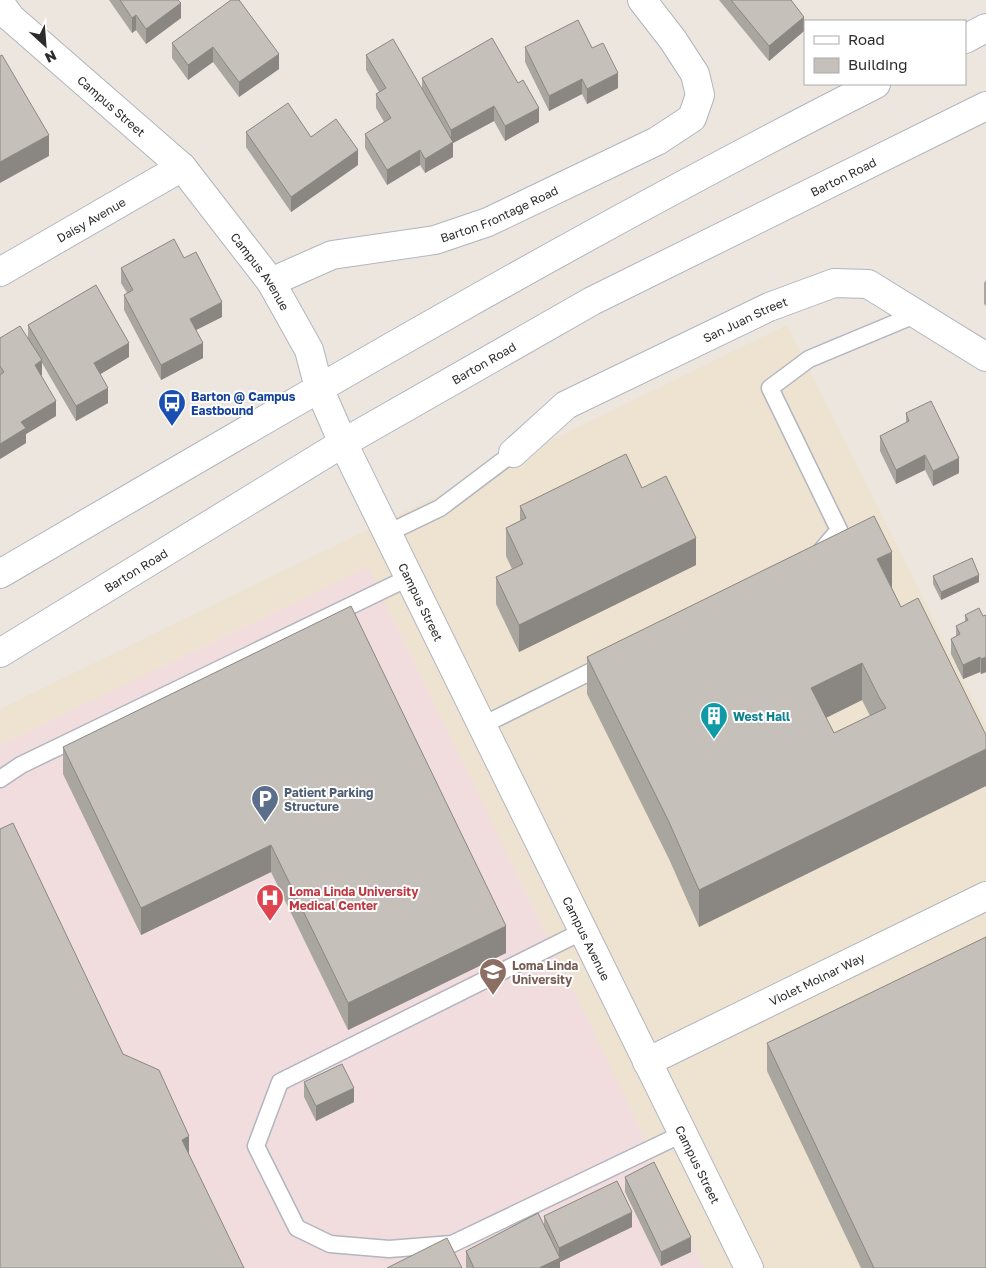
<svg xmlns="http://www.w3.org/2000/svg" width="986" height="1268" font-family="'Golos Text',sans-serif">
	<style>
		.education { fill: #ede3d0 }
		.medical { fill: #f2ddde }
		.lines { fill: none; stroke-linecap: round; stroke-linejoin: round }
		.lane-casing { stroke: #b2b5be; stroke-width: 19 }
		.street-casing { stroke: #b2b5be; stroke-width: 30 }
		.secondary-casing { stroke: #b2b5be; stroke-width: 30 }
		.lane { stroke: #fff; stroke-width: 16 }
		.street { stroke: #fff; stroke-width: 28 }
		.secondary { stroke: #fff; stroke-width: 28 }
		.wall { fill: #a9a6a0; fill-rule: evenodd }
		.shaded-wall { fill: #8a8782 }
		.building { fill: #c5c1ba; stroke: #8a8782; fill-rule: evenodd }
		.labels { text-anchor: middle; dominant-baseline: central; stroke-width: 4; stroke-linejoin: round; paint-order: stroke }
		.street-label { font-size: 12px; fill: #2c2c2c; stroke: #fff }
		.transit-label { font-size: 12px; font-weight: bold; fill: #164399; stroke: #fff; text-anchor: start }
		.culture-label { font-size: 12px; font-weight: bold; fill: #0d838f; stroke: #fff; text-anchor: start }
		.service-label { font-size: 12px; font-weight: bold; fill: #4e5e75; stroke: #fff; text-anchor: start }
		.health-label { font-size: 12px; font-weight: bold; fill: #be3a42; stroke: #fff; text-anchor: start }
		.education-label { font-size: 12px; font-weight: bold; fill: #785e54; stroke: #fff; text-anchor: start }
	</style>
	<rect width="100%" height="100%" fill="#ece6df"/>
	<path class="education" d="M787,325L986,725V1268H0V709Z"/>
	<path class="medical" d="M368,567L626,1099L704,1268H0V745Z"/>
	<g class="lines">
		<defs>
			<g id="lane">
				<path d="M388,533L440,508L513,453"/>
				<path d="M821,551L839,530L770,388L809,359L917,314"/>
				<path d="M483,725L606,664"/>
				<path d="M0,779L21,765L410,577"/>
				<path d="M583,931L280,1082L256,1146L297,1228L330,1244L389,1249L452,1244L682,1134"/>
			</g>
			<g id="street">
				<path id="s1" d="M0,272L182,167"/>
				<path id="s2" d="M271,282L332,255L435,240L488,222L657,141L692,118L700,95L695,74L673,40L642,0"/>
				<path id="s3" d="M513,453L566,405L769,307L834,283L868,284L986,357"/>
				<path id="s4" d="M647,1062L986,896"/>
			</g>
			<g id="secondary">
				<path id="s5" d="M0,3L11,18L182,167L271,282L309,350L319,388L343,443L749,1268"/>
				<path d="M965,39L986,28"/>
				<path d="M0,574C289,405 578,235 876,84"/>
				<path id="s6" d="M0,653L343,443L592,301L986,106"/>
			</g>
		</defs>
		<use href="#lane" class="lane-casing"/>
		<use href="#street" class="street-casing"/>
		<use href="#secondary" class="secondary-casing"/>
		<use href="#lane" class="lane"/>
		<use href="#street" class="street"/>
		<use href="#secondary" class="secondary"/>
	</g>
	<g class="wall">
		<path d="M109,0H178L181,18L146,44L136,30L132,33Z"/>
		<path d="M719,0H791L804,31L769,61Z"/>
		<path d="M172,43L279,54V69L239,97L213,62L188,80L172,58Z"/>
		<path d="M525,47L592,48L618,88L587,104L582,94L549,111L525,62Z"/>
		<path d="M366,55L422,89V78L539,122L505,141L494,121L453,143V157L425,173L420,165L387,185L365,148V134L384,122L376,108V94L379,92L366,70Z"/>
		<path d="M246,132L311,137L358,165L291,212L246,147Z"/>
		<path d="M184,258L222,317L196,330L203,358L161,380L124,310V295L127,293L121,283V268Z"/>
		<path d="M986,280V306L984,304V283Z"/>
		<path d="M28,325L129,357L100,374L108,403L76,421L42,363L41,375L56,416L26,434V443L0,459V338H28Z"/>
		<path d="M906,413L959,473L933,486L925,470L896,484L880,451V436L906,423Z"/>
		<path d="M642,488L696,565L519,652L496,604V577L512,569L506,556V528L520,521V506Z"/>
		<path d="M933,576L979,582L941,600L933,584Z"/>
		<path d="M892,588L901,607L986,735L699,927L669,859L587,694V657ZM862,700L870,716L834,733L826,718Z"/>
		<path d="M965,615L983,616L986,615V672L981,674L980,672L963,679L951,654V639L956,636V626L965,622Z"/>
		<path d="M63,747L506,953L348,1030L271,872L141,935L63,774Z"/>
		<path d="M767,1043L986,1268H861L767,1071Z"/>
		<path d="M304,1082L354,1102L316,1121L304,1097Z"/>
		<path d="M625,1177L691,1252L661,1266L625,1192Z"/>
		<path d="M544,1216L632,1227L560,1262V1268H466V1251L544,1225Z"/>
	</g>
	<g class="shaded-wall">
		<path d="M181,3V18L146,44V29Z"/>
		<path d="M136,15V30L132,33V18Z"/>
		<path d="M804,17V31L769,61V46Z"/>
		<path d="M213,47V62L188,80V65Z"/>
		<path d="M279,54V69L239,97V82Z"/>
		<path d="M618,73V88L587,104V89Z"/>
		<path d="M582,79V94L549,111V96Z"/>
		<path d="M494,106V121L453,143V157L425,173V159L451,143V130Z"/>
		<path d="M539,108V122L505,141V126Z"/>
		<path d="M49,135V156L0,183V162Z"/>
		<path d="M358,150V165L291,212V197Z"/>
		<path d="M420,150V165L387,185V170Z"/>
		<path d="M222,302V317L190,333V319Z"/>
		<path d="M129,343V357L94,378V363Z"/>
		<path d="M203,343V358L161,380V365Z"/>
		<path d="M42,360V375L35,380V365Z"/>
		<path d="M108,388V403L76,421V406Z"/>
		<path d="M56,401V416L26,434V443L0,459V444L21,422Z"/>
		<path d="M925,455V470L896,484V470Z"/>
		<path d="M959,458V473L933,486V471Z"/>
		<path d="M696,538V565L519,652V625Z"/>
		<path d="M892,552V589L877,559Z"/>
		<path d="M979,575V582L941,600V592Z"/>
		<path d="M980,657V672L963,679V665Z"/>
		<path d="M986,657V672L981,674V659Z"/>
		<path d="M862,663V700L811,725V688Z"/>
		<path d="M986,749V786L699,927V890Z"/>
		<path d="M271,845V872L141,935V908Z"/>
		<path d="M506,926V953L348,1030V1003Z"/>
		<path d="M354,1088V1102L316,1121V1106Z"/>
		<path d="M189,1136V1173L182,1140Z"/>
		<path d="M632,1212V1227L560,1262V1268H539L559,1258V1248Z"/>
		<path d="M691,1237V1252L661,1266V1252Z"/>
	</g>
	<g class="building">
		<path d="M120,0H178L181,3L146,29L136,15L132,18Z"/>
		<path d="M231,0H239L279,54L239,82L213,47L188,65L172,43Z"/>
		<path d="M731,0H791L804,17L769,46Z"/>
		<path d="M578,20L592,48L603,43L618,73L587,89L582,79L549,96L525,47Z"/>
		<path d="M492,38L518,83L523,80L539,108L505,126L494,106L451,130L422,78Z"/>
		<path d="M393,39L453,142L425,159L420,150L387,170L365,134L391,118L376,94L386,88L366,55Z"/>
		<path d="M2,55L49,135L0,162V56Z"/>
		<path d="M288,103L311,137L336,119L358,150L291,197L246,132Z"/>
		<path d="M174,239L184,258L196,252L222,302L190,319L203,343L161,365L124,295L133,290L121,268Z"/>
		<path d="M96,285L129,343L94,363L108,388L76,406L28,325Z"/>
		<path d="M20,326L42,360L35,365L56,401L21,422L26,428L0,444V375L4,372L0,366V338Z"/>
		<path d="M931,401L959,458L933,471L925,455L896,470L880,436L909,421L906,413Z"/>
		<path d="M626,454L642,488L666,476L696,538L519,625L496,577L523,564L506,528L526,518L520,506Z"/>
		<path d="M874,516L892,552L877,559L901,607L918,598L986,735V749L699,890L669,822L587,657ZM862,663L879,697L886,708L834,733L811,688Z"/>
		<path d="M972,558L979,575L941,592L933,576Z"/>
		<path d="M351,606L506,926L348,1003L271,845L141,908L63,747Z"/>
		<path d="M979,608L983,616L986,615V657L981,659L980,657L963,665L951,639L960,634L956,626L968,620L965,615Z"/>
		<path d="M13,823L123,1054L159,1070L189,1136L182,1140L244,1268H0V829Z"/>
		<path d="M986,937V1268H874L767,1043Z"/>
		<path d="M342,1064L354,1088L316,1106L304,1082Z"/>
		<path d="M654,1162L691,1237L661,1252L625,1177Z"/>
		<path d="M617,1181L632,1212L559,1248L544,1216Z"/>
		<path d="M538,1213L560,1258L539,1268H474L466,1251Z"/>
		<path d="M447,1238L462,1268H387Z"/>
	</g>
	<defs>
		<symbol id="bus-pin" viewBox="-11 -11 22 30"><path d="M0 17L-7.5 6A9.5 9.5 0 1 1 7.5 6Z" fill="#1a4fb4" stroke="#fff"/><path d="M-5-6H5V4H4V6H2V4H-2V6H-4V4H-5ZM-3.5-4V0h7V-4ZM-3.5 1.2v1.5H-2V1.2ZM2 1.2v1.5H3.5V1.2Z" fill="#fff"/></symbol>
		<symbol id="building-pin" viewBox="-11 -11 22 30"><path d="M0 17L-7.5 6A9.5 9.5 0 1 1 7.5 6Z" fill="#0f9aa8" stroke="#fff"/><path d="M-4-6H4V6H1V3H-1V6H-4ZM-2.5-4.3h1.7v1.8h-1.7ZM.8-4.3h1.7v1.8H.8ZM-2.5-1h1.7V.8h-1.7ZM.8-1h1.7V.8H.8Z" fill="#fff"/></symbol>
		<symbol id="parking-pin" viewBox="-11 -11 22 30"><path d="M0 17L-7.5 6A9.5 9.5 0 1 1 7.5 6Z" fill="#5c6f8a" stroke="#fff"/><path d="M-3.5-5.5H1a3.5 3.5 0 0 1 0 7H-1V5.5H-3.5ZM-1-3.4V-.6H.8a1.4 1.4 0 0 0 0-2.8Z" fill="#fff"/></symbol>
		<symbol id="hospital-pin" viewBox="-11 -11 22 30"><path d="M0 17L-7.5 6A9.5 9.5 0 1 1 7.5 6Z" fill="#e0444e" stroke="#fff"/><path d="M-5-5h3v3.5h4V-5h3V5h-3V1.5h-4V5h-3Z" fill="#fff"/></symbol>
		<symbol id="university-pin" viewBox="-11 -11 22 30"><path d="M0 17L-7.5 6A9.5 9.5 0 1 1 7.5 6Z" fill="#8d6e63" stroke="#fff"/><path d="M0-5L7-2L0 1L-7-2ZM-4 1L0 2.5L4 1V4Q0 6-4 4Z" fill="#fff"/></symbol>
	</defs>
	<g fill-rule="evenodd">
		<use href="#bus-pin" x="156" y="387" width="32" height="43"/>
		<use href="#building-pin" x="698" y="700" width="32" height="43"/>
		<use href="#parking-pin" x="249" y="783" width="32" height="43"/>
		<use href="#hospital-pin" x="254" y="882" width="32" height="43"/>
		<use href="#university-pin" x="477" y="956" width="32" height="43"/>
	</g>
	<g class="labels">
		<g class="street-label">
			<text stroke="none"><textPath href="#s5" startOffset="152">Campus Street</textPath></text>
			<text stroke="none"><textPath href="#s6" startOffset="969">Barton Road</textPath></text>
			<text stroke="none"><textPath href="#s2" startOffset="240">Barton Frontage Road</textPath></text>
			<text stroke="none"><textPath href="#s1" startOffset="105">Daisy Avenue</textPath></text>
			<text stroke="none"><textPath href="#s5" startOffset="376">Campus Avenue</textPath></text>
			<text stroke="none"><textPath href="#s3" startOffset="270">San Juan Street</textPath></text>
			<text stroke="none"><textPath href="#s6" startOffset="564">Barton Road</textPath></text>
			<text stroke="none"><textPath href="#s6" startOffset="159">Barton Road</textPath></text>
			<text stroke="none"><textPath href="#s5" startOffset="745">Campus Street</textPath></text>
			<text stroke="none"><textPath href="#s5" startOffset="1120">Campus Avenue</textPath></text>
			<text stroke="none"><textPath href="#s4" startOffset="189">Violet Molnar Way</textPath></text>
			<text stroke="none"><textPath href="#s5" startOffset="1372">Campus Street</textPath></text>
		</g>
		<g class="transit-label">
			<text x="191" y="396">Barton @ Campus<tspan x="191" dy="14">Eastbound</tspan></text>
		</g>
		<g class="culture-label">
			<text x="733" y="716">West Hall</text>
		</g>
		<g class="service-label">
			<text x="284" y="792">Patient Parking<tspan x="284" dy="14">Structure</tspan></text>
		</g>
		<g class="health-label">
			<text x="289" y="891">Loma Linda University<tspan x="289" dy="14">Medical Center</tspan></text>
		</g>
		<g class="education-label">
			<text x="512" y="965">Loma Linda<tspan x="512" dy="14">University</tspan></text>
		</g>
	</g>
	<rect x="804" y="20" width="162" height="65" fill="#ffffff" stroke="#ababab"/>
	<rect x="814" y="36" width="25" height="8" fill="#ffffff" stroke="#ababab"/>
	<text x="848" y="45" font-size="15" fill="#2c2c2c">Road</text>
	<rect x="814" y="58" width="25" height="15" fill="#c5c1ba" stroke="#ababab"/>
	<text x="848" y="70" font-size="15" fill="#2c2c2c">Building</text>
	<g transform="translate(45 45) rotate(154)" stroke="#ffffff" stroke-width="4" paint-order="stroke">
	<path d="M0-4L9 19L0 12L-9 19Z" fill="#2c2c2c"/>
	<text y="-8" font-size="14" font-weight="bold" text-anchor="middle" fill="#2c2c2c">N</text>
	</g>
</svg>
